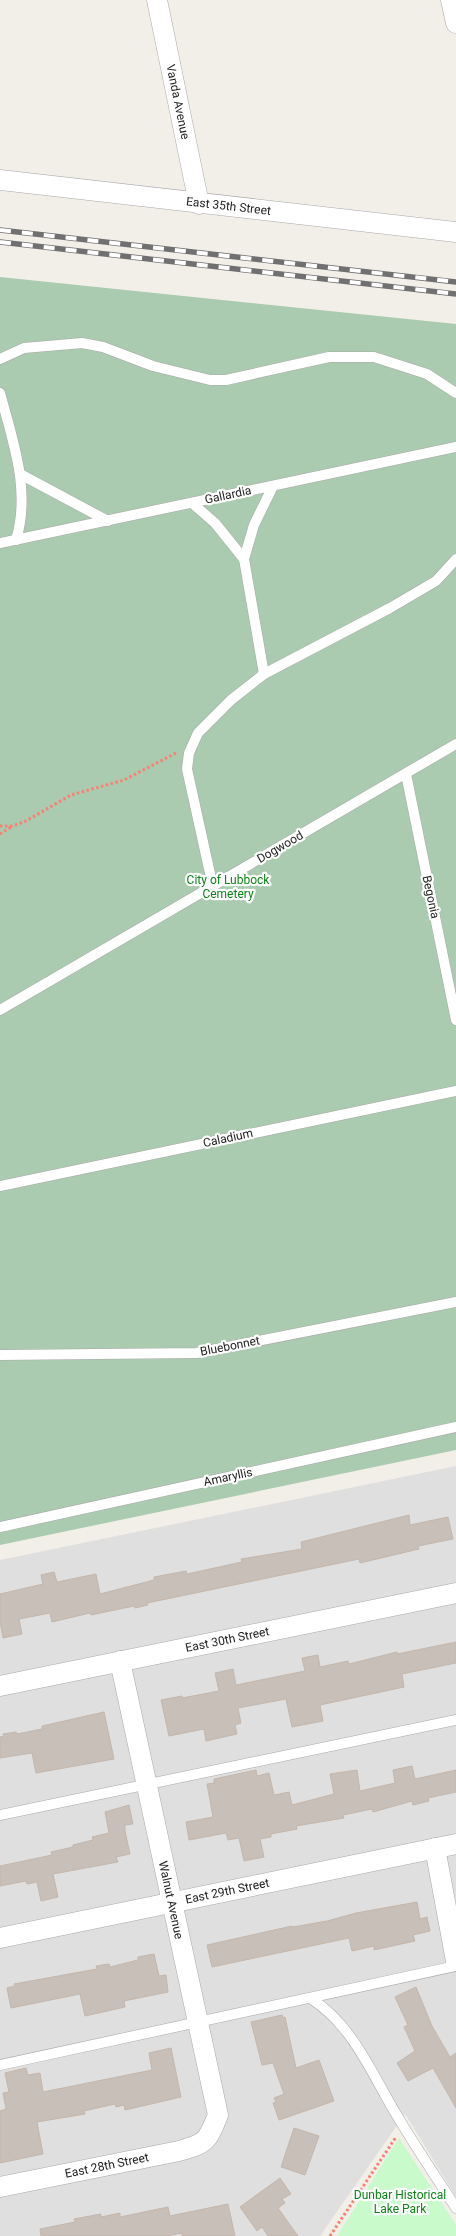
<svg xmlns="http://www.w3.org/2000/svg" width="456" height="2236" font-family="Roboto,sans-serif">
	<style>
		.residential { fill: #e0dfdf }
		.cemetery { fill: #aacbaf }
		.park { fill: #c8facc }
		.building { fill: #c7bfb8; stroke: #c4b6ab }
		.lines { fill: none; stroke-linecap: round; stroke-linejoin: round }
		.service-casing { stroke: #a9a9a9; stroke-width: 11 }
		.minor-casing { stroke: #a9a9a9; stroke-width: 21 }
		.path { stroke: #fa8072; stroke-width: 3; stroke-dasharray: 2.5 2.5; stroke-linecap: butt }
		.service { stroke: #fff; stroke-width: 10 }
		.minor { stroke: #fff; stroke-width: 20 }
		.rail-casing { stroke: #707070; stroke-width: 5.5 }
		.rail { stroke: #fff; stroke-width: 4; stroke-dasharray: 11; stroke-linecap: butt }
		.labels { text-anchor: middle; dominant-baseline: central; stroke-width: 4.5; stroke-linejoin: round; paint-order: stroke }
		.street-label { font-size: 12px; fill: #222; stroke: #fff }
		.park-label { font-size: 12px; fill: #0c8416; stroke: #fff }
	</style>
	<rect width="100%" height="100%" fill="#f2efe9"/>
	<path class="residential" d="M456,1466V2197L405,2114L320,2236H0V1560Z"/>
	<path class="cemetery" d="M0,277L456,324V1450L0,1545Z"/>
	<path class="park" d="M399,2138L456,2225V2236H337Z"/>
	<g class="building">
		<path d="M409,1515L410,1525L448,1517L453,1539L418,1546L419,1549L360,1563L359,1559L147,1603L148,1605L135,1608L134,1606L91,1615L90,1613L52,1622L50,1613L19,1619L22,1634L3,1638L0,1622V1594L43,1584L41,1575L54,1572L57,1582L96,1574L100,1594L154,1580V1577L186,1571L187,1574L242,1562L241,1559L302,1549L301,1542Z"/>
		<path d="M456,1642V1663L402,1674L404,1687L320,1705L323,1721L292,1727L286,1699L238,1708L241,1723L235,1725L237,1734L206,1741L204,1729L169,1736L161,1700L182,1696V1698L219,1691L215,1673L233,1669L236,1685L305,1671L302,1658L318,1655L320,1667L348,1661L349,1664L397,1652V1654Z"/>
		<path d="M104,1712L114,1759L36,1773L32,1753L0,1758V1737L4,1736L3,1734L16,1732L17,1734L42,1729V1726Z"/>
		<path d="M412,1766L415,1779L456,1770V1792L428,1798L429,1801L413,1805L412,1801L373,1812L372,1809L343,1815L344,1818L296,1826L297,1829L271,1834V1837L260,1839L264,1857L244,1861L239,1838L228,1840L226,1833L189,1840L186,1822L213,1817L207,1784L214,1783V1779L256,1770L257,1776L269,1773L274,1795L289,1792L292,1805L334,1794L330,1774L357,1770L360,1791L395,1783L393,1770Z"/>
		<path d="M129,1805L133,1824L125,1825V1831L130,1854L116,1857L118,1862L53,1874L58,1897L41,1901L37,1882L27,1884L26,1881L0,1886V1866L52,1855L51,1852L73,1847V1845L93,1840L92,1837L109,1833L105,1812Z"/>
		<path d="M417,1902L420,1919L427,1917L430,1931L413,1935L415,1941L374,1950V1946L352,1951L349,1938L212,1967L207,1945L292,1926L293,1927L327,1921L356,1913Z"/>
		<path d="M154,1954L159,1976L166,1975L168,1992L124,2001L125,2007L85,2016L80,1994L11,2008L7,1988L15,1986L14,1984L97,1969L96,1966L109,1964L110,1967L138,1960V1957Z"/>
		<path d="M416,1987L432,2026L450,2057L456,2053V2108L433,2068L408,2081L397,2063L415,2051L404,2027L408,2025L395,1997Z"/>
		<path d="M282,2015L283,2018L285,2017L296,2068L319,2060L334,2101L279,2120L273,2103L276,2102L274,2098L284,2094L273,2063L262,2065L251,2022Z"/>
		<path d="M171,2048L181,2097L125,2110L124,2105L116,2107L115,2104L84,2111L85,2114L37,2122L43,2154L0,2163V2111L6,2109L3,2093L9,2092L5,2073L26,2068L28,2075L40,2073L43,2092L152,2070L149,2053Z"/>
		<path d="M294,2128L319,2136L305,2175L281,2167Z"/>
		<path d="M280,2178L291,2194L282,2199L285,2203L278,2208L298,2236H268L262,2227L257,2231L240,2207Z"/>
		<path d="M228,2204L235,2236H182V2233L166,2236H41L40,2229L75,2222L74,2219L101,2214V2217L120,2213V2217L168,2207L170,2216Z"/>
	</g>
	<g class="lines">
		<defs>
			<g id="service">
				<path d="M0,359L24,348L82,343L103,347L153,366L210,380H226L329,357H374L427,374L456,393"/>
				<path d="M0,393C13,441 31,491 16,540"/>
				<path d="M20,474L108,521"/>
				<path d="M192,503L215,523L244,559L264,674"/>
				<path d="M0,543L456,447"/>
				<path d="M244,559L254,525L273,486"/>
				<path d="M406,774L456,1020"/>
				<path d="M213,887L187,769L189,753L198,733L231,700L264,674L390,608L436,581L456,559"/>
				<path d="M0,1010L456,744"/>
				<path d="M0,1186L456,1091"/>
				<path d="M0,1355L197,1353L456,1302"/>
				<path d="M0,1527L456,1427"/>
				<path d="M0,1815L456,1720"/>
				<path d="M310,1998C352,2024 371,2072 396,2114C415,2146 436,2177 456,2208"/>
				<path d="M0,2065L456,1966"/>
			</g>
			<g id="minor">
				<path id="s1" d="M157,0L199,204"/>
				<path d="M451,0L456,23"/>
				<path id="s2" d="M0,180L456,232"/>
				<path id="s3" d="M0,1686L456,1593"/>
				<path d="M435,1848L456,1961"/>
				<path id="s4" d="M0,1938L456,1844"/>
				<path id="s5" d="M0,2187L179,2151C207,2143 207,2142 218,2115L120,1661"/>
			</g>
		</defs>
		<use href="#service" class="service-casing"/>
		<use href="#minor" class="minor-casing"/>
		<g class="path">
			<path d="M0,826H12L24,822L71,795L124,780L176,753"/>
			<path d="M0,834L11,827"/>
			<path d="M330,2236L396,2137"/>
		</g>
		<use href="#service" class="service"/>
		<use href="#minor" class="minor"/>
		<defs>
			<g id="rail">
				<path d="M0,230L456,282"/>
				<path d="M0,242L456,294"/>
			</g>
		</defs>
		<use href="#rail" class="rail-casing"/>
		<use href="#rail" class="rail"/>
	</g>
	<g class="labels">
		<g class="street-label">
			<text stroke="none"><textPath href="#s1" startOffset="104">Vanda Avenue</textPath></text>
			<text stroke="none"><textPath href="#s2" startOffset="230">East 35th Street</textPath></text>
			<text transform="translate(228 495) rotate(-12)">Gallardia</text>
			<text transform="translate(280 847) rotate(-30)">Dogwood</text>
			<text transform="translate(431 897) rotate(78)">Begonia</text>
			<text transform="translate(228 1138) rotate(-12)">Caladium</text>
			<text transform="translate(230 1346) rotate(-11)">Bluebonnet</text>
			<text transform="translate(228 1477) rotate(-12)">Amaryllis</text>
			<text stroke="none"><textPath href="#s3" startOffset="232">East 30th Street</textPath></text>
			<text stroke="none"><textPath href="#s4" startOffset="232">East 29th Street</textPath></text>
			<text transform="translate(171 1900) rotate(78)">Walnut Avenue</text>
			<text stroke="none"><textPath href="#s5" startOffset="109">East 28th Street</textPath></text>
		</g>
		<g class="park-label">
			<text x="228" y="880">City of Lubbock<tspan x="228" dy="14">Cemetery</tspan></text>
			<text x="400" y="2195">Dunbar Historical<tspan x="400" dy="14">Lake Park</tspan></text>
		</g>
	</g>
</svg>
